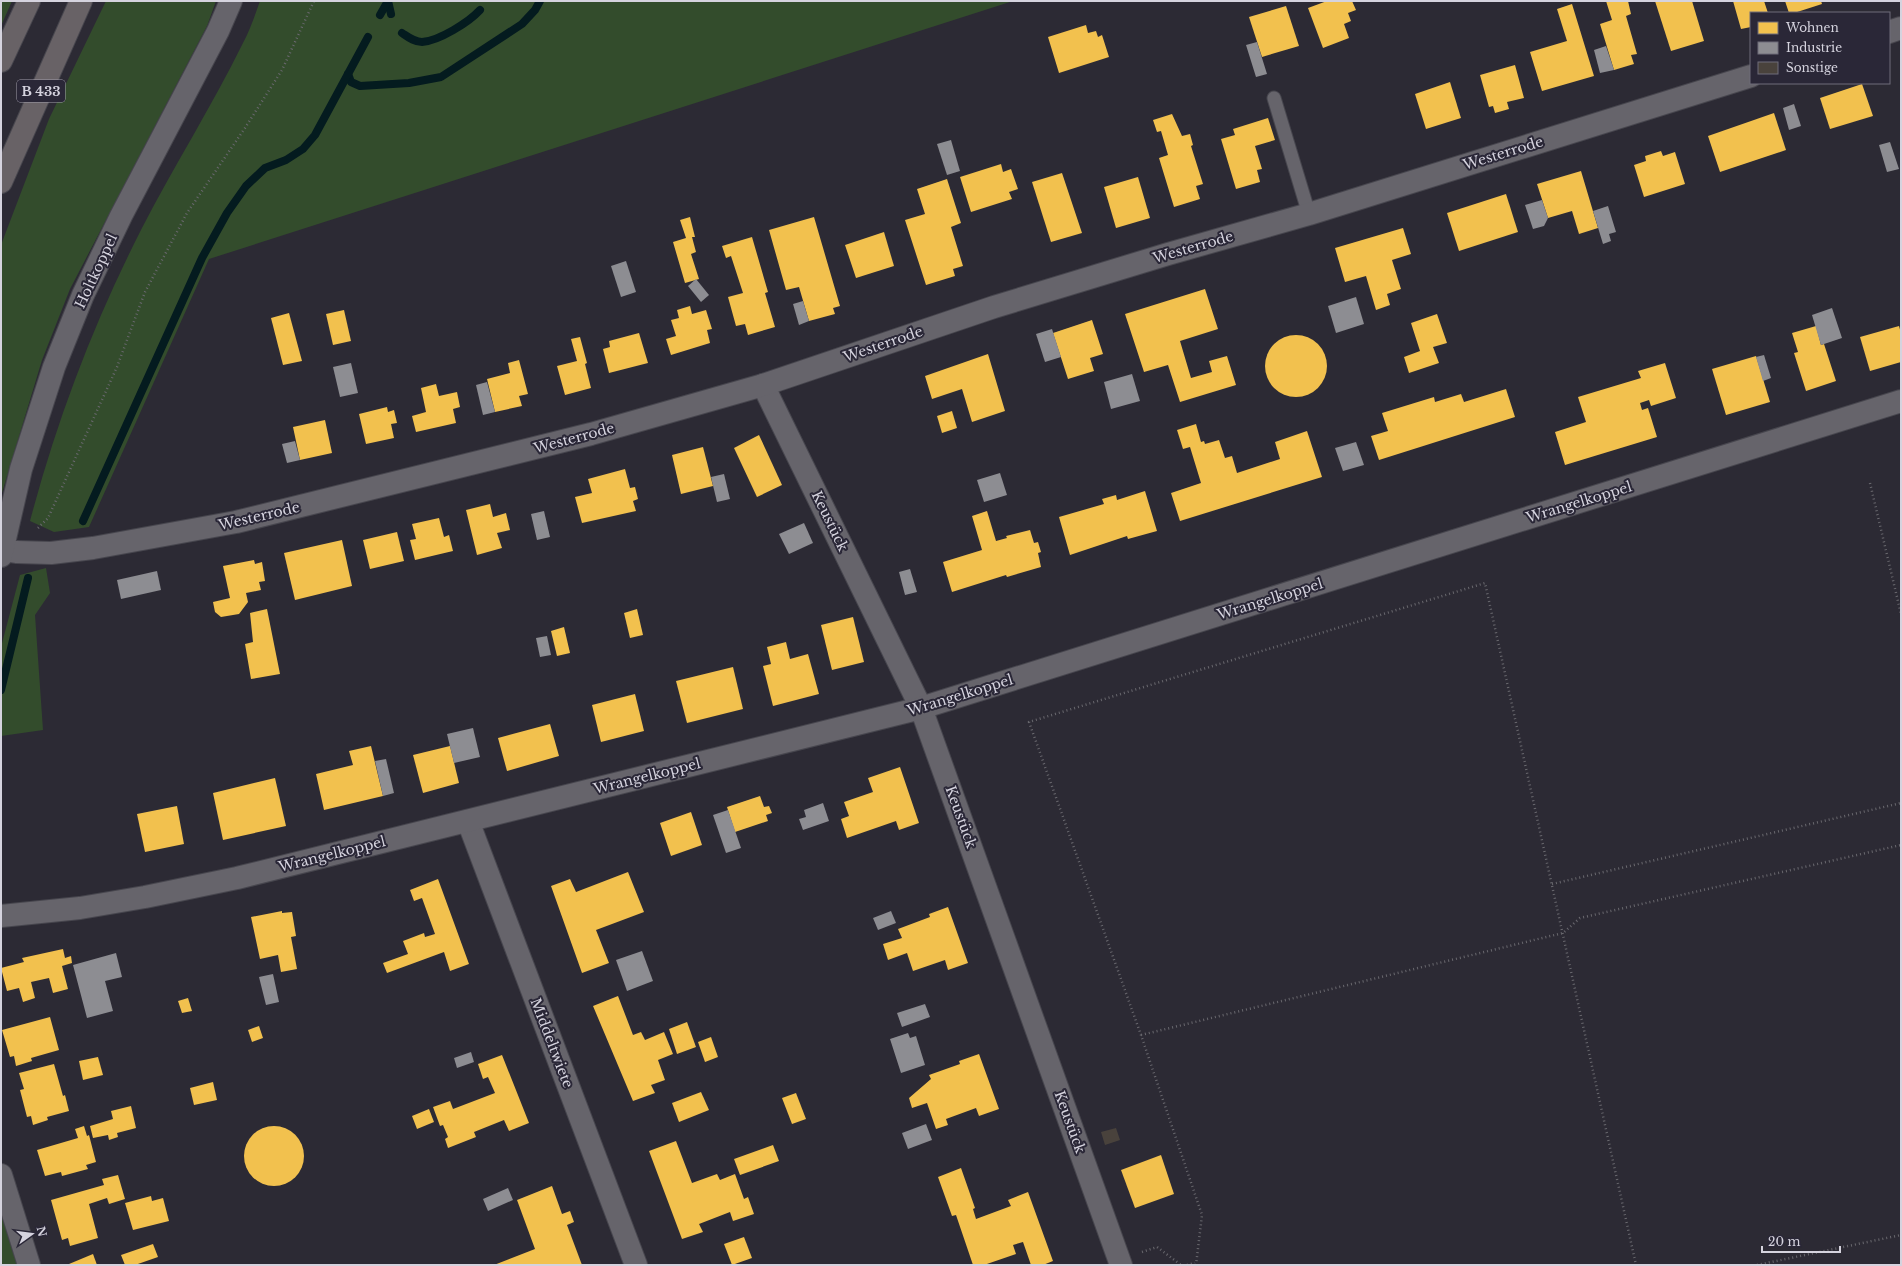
<svg xmlns="http://www.w3.org/2000/svg" width="1902" height="1266" font-family="'Libre Baskerville',serif">
	<style>
		.green { fill: #334c2c }
		.homes { fill: #f2c14e }
		.industry { fill: #8d8d92 }
		.lines { fill: none; stroke-linecap: round; stroke-linejoin: round }
		.stream { stroke: #041b1f; stroke-width: 8 }
		.building { fill: #49423c }
		.service-casing { stroke: #47464e; stroke-width: 15 }
		.minor-casing { stroke: #47464e; stroke-width: 24 }
		.trunk-casing { stroke: #47464e; stroke-width: 24 }
		.path { stroke: #69686e; stroke-width: 2.5; stroke-dasharray: 1 3; stroke-linecap: butt }
		.service { stroke: #66646b; stroke-width: 13 }
		.minor { stroke: #66646b; stroke-width: 22 }
		.trunk { stroke: #686266; stroke-width: 22 }
		.labels { text-anchor: middle; dominant-baseline: central; stroke-width: 4; stroke-linejoin: round; paint-order: stroke }
		.shield { fill: #2a2737; stroke: #a29fac; stroke-width: 1 }
		.shield-label { font-size: 13px; font-weight: bold; fill: #d5d3de }
		.street-label { font-size: 14px; fill: #d5d3de; stroke: #2a2737 }
	</style>
	<rect width="100%" height="100%" fill="#2c2a34"/>
	<g class="green">
		<path d="M1,1H12L1,26Z"/>
		<path d="M106,1H216L207,26L70,289L42,360L1,496V245L49,119Z"/>
		<path d="M260,1H1013L209,259L89,527L54,532L30,521C57,419 94,322 142,228C174,166 212,106 243,43C250,30 255,15 260,1Z"/>
		<path d="M46,568L50,593L35,615L43,730L1,736V647L20,575Z"/>
		<path d="M1,1214L16,1262L17,1265H1Z"/>
	</g>
	<g class="homes">
		<path d="M1327,1H1352L1356,10L1348,13L1351,21L1344,24L1349,38L1323,48L1308,8Z"/>
		<path d="M1606,1H1628L1631,14L1626,16L1637,54L1631,55L1634,64L1614,70L1600,24L1612,20Z"/>
		<path d="M1655,1H1692L1704,41L1671,51Z"/>
		<path d="M1733,1H1764L1768,13H1751V27L1741,29Z"/>
		<path d="M1785,1H1821L1822,4L1794,13H1789Z"/>
		<path d="M1572,4L1594,76L1542,91L1530,52L1567,41L1557,9Z"/>
		<path d="M1286,6L1299,46L1262,57L1249,17Z"/>
		<path d="M1086,25L1088,33L1096,31L1098,37L1102,35L1109,57L1059,73L1048,37Z"/>
		<path d="M1515,65L1524,98L1507,102L1509,109L1495,113L1493,106L1489,107L1480,75Z"/>
		<path d="M1450,82L1461,118L1426,129L1415,94Z"/>
		<path d="M1862,84L1873,116L1830,129L1820,98Z"/>
		<path d="M1774,113L1786,150L1720,172L1708,136Z"/>
		<path d="M1172,114L1182,136L1190,134L1193,145L1191,146L1203,184L1196,186L1200,199L1174,207L1159,158L1168,155L1161,131L1157,132L1153,120Z"/>
		<path d="M1268,118L1275,140L1255,146L1262,169L1257,170L1260,182L1236,189L1221,139L1235,135L1233,129Z"/>
		<path d="M1661,151L1663,156L1675,152L1685,184L1644,197L1634,165L1646,161L1645,156Z"/>
		<path d="M1001,164L1003,172L1011,169L1018,189L1009,192L1012,199L971,212L960,177Z"/>
		<path d="M1581,171L1598,228L1579,234L1572,211L1548,218L1537,184Z"/>
		<path d="M1062,173L1082,233L1051,242L1032,182Z"/>
		<path d="M1138,177L1150,218L1116,228L1104,187Z"/>
		<path d="M947,179L961,223L951,227L963,266L953,269L955,276L926,285L905,220L925,214L917,189Z"/>
		<path d="M1506,194L1518,232L1459,251L1447,213Z"/>
		<path d="M690,217L695,237H692L696,252L691,254L699,279L685,283L673,242L686,238L680,220Z"/>
		<path d="M814,217L840,306L833,308L835,314L809,321L799,287L786,290L769,230Z"/>
		<path d="M1403,228L1411,254L1392,260L1401,289L1387,294L1390,305L1376,310L1366,276L1345,282L1335,248Z"/>
		<path d="M884,232L894,266L856,278L845,245Z"/>
		<path d="M752,237L768,292L765,293L775,327L748,335L745,324L736,326L728,297L743,293L731,256L726,258L722,246Z"/>
		<path d="M1205,289L1218,329L1180,341L1191,378L1212,372L1209,361L1227,356L1236,385L1180,402L1168,365L1144,372L1125,314Z"/>
		<path d="M690,306L692,314L706,310L712,329L707,330L710,343L671,355L666,339L676,336L671,320L679,318L677,310Z"/>
		<path d="M344,310L351,341L333,345L326,314Z"/>
		<path d="M289,313L302,361L283,365L271,318Z"/>
		<path d="M1437,314L1447,343L1433,347L1439,363L1409,373L1404,357L1420,351L1411,323Z"/>
		<path d="M1092,320L1103,354L1090,358L1094,371L1068,379L1053,333Z"/>
		<path d="M1816,326L1821,345L1824,344L1836,381L1806,391L1794,353L1798,352L1792,333Z"/>
		<path d="M1899,326L1901,333V362L1870,371L1860,337Z"/>
		<path d="M639,333L648,363L609,373L603,349L610,347L609,341Z"/>
		<circle cx="1296" cy="366" r="31"/>
		<path d="M580,337L587,363L585,364L591,388L565,395L557,366L577,361L571,339Z"/>
		<path d="M988,354L1005,411L972,422L962,389L932,399L925,376Z"/>
		<path d="M1756,356L1770,402L1726,415L1712,369Z"/>
		<path d="M519,360L528,394L519,396L522,406L495,412L487,379L510,373L508,363Z"/>
		<path d="M1665,363L1676,398L1651,406L1649,400L1640,403L1642,410L1648,408L1657,437L1565,465L1555,432L1586,422L1578,397L1641,378L1638,371Z"/>
		<path d="M436,384L439,396L457,392L460,407L453,409L456,423L416,432L412,416L426,412L421,388Z"/>
		<path d="M1506,389L1515,417L1379,460L1371,436L1388,431L1382,413L1434,397L1435,402L1461,394L1464,402Z"/>
		<path d="M387,407L388,412L394,410L397,423L391,424L394,438L366,444L359,414Z"/>
		<path d="M952,411L957,428L942,433L937,416Z"/>
		<path d="M325,420L332,453L300,460L293,427Z"/>
		<path d="M1196,424L1201,442L1204,441L1205,444L1219,440L1225,458L1232,456L1237,473L1280,459L1275,442L1307,431L1322,477L1180,521L1171,493L1201,483L1190,447L1183,449L1177,430Z"/>
		<path d="M759,435L782,485L757,497L734,448Z"/>
		<path d="M703,447L713,486L681,494L672,455Z"/>
		<path d="M625,469L630,488L635,487L638,499L633,501L636,511L582,523L575,497L592,493L588,479Z"/>
		<path d="M1145,491L1157,531L1128,539L1127,536L1070,555L1059,517L1104,504L1102,499L1116,495L1117,500Z"/>
		<path d="M490,504L493,517L506,513L510,530L497,533L502,548L477,555L466,510Z"/>
		<path d="M987,511L996,541L1007,538L1006,536L1030,530L1034,543L1038,542L1041,552L1038,553L1041,567L1007,577L1006,575L952,592L943,562L982,550L972,516Z"/>
		<path d="M439,518L444,537L449,535L453,551L415,560L410,540L416,539L412,524Z"/>
		<path d="M397,532L404,561L370,569L363,540Z"/>
		<path d="M342,540L352,586L295,600L284,553Z"/>
		<path d="M254,560L255,564L262,562L265,581L259,582L261,590L246,593L248,602L239,614L221,617L215,612L213,602L230,598L223,566Z"/>
		<path d="M267,609L280,674L251,679L245,644L253,642L250,613Z"/>
		<path d="M637,609L643,635L630,638L624,613Z"/>
		<path d="M853,617L864,662L832,670L821,625Z"/>
		<path d="M564,627L570,653L557,656L551,631Z"/>
		<path d="M786,642L790,659L808,654L819,694L773,706L763,666L771,664L767,647Z"/>
		<path d="M733,667L743,709L687,723L676,681Z"/>
		<path d="M635,694L644,731L601,742L592,705Z"/>
		<path d="M550,724L559,756L507,771L498,738Z"/>
		<path d="M371,746L383,796L324,810L316,774L353,765L349,751Z"/>
		<path d="M450,746L459,783L423,793L413,755Z"/>
		<path d="M900,767L919,823L899,830L896,821L847,838L841,819L849,816L844,802L873,792L868,778Z"/>
		<path d="M275,778L286,826L223,840L213,793Z"/>
		<path d="M760,796L764,807L769,806L772,813L766,815L768,821L735,832L727,807Z"/>
		<path d="M177,806L184,844L145,852L137,814Z"/>
		<path d="M691,812L702,845L671,856L660,823Z"/>
		<path d="M628,872L644,912L596,930L609,963L582,973L551,886L570,879L576,892Z"/>
		<path d="M438,879L469,964L450,971L444,952L387,973L383,963L408,954L403,941L424,933L425,937L435,934L422,898L414,901L410,890Z"/>
		<path d="M948,907L968,963L948,970L945,960L913,971L907,953L888,960L883,944L902,938L898,929L930,917L929,914Z"/>
		<path d="M282,911V913L292,912L296,936L291,937L297,969L281,972L278,955L260,959L251,917Z"/>
		<path d="M63,949L65,958L71,956L72,963L62,966L68,989L53,993L49,978L31,982L35,998L23,1002L19,988L7,991L1,968L24,962L22,958Z"/>
		<path d="M618,996L633,1035L641,1032L645,1040L664,1032L673,1054L658,1060L665,1080L651,1085L655,1093L633,1101L593,1006Z"/>
		<path d="M188,998L192,1011L182,1013L178,1001Z"/>
		<path d="M50,1017L59,1050L31,1058L32,1061L16,1066L14,1056L10,1057L2,1030Z"/>
		<path d="M687,1022L696,1047L677,1054L669,1029Z"/>
		<path d="M259,1026L263,1038L252,1042L248,1030Z"/>
		<path d="M711,1037L718,1057L705,1062L698,1042Z"/>
		<path d="M979,1054L999,1109L979,1116L976,1108L946,1119L948,1125L936,1129L927,1103L912,1108L909,1098L931,1079L929,1075L960,1064L959,1061Z"/>
		<path d="M502,1055L529,1123L509,1131L504,1120L474,1132L476,1137L448,1148L445,1139L448,1137L443,1125L440,1126L433,1107L450,1101L453,1109L495,1093L488,1077L483,1079L478,1064Z"/>
		<path d="M98,1057L103,1075L83,1080L79,1061Z"/>
		<path d="M54,1064L63,1096L65,1095L69,1111L47,1117L48,1120L33,1125L31,1116L27,1117L20,1090L24,1089L19,1073Z"/>
		<path d="M213,1082L217,1100L194,1105L190,1088Z"/>
		<path d="M701,1092L709,1110L679,1122L672,1103Z"/>
		<path d="M796,1093L806,1119L792,1124L782,1098Z"/>
		<path d="M131,1106L136,1128L117,1133L118,1137L109,1140L108,1135L93,1138L90,1126L113,1119L111,1111Z"/>
		<path d="M429,1109L434,1122L417,1129L412,1116Z"/>
		<path d="M84,1126L87,1136L89,1135L96,1162L86,1165L88,1169L62,1176L61,1172L45,1176L37,1150L78,1138L75,1129Z"/>
		<circle cx="274" cy="1156" r="30"/>
		<path d="M676,1141L692,1183L717,1174L720,1180L735,1174L744,1199L748,1197L754,1214L733,1221L730,1212L699,1224L703,1232L682,1239L649,1151Z"/>
		<path d="M773,1145L779,1161L740,1175L734,1159Z"/>
		<path d="M1161,1155L1174,1194L1135,1208L1121,1170Z"/>
		<path d="M961,1168L975,1208L973,1209L976,1219L1011,1206L1008,1200L1028,1192L1053,1261L1043,1265H1031L1023,1242L1013,1245L1016,1254L984,1265H973L956,1215L952,1216L938,1177Z"/>
		<path d="M118,1175L125,1199L109,1204L107,1198L89,1204L98,1238L70,1246L68,1238L62,1240L51,1200L104,1185L102,1179Z"/>
		<path d="M552,1186L562,1214L570,1211L574,1222L567,1225L582,1265H494L535,1249L517,1200Z"/>
		<path d="M151,1196L152,1201L163,1198L169,1221L133,1230L125,1203Z"/>
		<path d="M744,1237L752,1258L732,1265L724,1244Z"/>
		<path d="M153,1244L158,1257L135,1265H125L121,1255Z"/>
		<path d="M93,1254L97,1265H69V1264Z"/>
	</g>
	<g class="industry">
		<path d="M1257,42L1267,74L1256,77L1246,45Z"/>
		<path d="M1606,46L1614,70L1600,73L1594,50Z"/>
		<path d="M1794,104L1801,126L1789,130L1783,108Z"/>
		<path d="M951,140L960,171L947,175L937,144Z"/>
		<path d="M1890,142L1899,169L1887,172L1879,145Z"/>
		<path d="M1542,200L1548,218L1544,226L1533,229L1525,205Z"/>
		<path d="M1608,206L1616,232L1609,234L1611,241L1603,244L1593,211Z"/>
		<path d="M626,261L636,292L621,297L611,266Z"/>
		<path d="M696,279L709,295L701,302L688,286Z"/>
		<path d="M1356,297L1364,324L1336,333L1328,306Z"/>
		<path d="M803,301L809,321L799,325L793,304Z"/>
		<path d="M1832,308L1842,338L1821,345L1812,315Z"/>
		<path d="M1052,329L1061,357L1045,362L1036,334Z"/>
		<path d="M1764,355L1771,378L1763,381L1756,357Z"/>
		<path d="M351,363L358,393L340,397L333,367Z"/>
		<path d="M1132,374L1140,401L1111,409L1104,382Z"/>
		<path d="M487,382L495,412L483,415L476,385Z"/>
		<path d="M295,441L300,460L287,463L282,444Z"/>
		<path d="M1356,442L1364,465L1343,471L1335,448Z"/>
		<path d="M1000,473L1007,495L984,502L977,480Z"/>
		<path d="M724,474L730,499L717,502L711,477Z"/>
		<path d="M544,511L550,537L537,540L531,514Z"/>
		<path d="M804,523L813,543L789,554L779,534Z"/>
		<path d="M910,569L917,592L905,595L899,572Z"/>
		<path d="M157,571L161,590L121,599L117,580Z"/>
		<path d="M547,636L551,655L540,657L536,638Z"/>
		<path d="M473,728L480,757L454,763L447,734Z"/>
		<path d="M386,759L394,793L383,796L375,761Z"/>
		<path d="M823,803L829,821L803,830L799,819L806,817L804,810Z"/>
		<path d="M728,810L741,848L726,853L713,815Z"/>
		<path d="M891,911L896,923L878,930L873,918Z"/>
		<path d="M642,951L653,981L627,991L616,960Z"/>
		<path d="M116,953L122,977L105,981L113,1011L87,1018L73,965Z"/>
		<path d="M273,974L279,1002L266,1005L259,977Z"/>
		<path d="M925,1004L930,1017L902,1027L897,1013Z"/>
		<path d="M908,1033L910,1038L916,1036L925,1065L901,1073L890,1039Z"/>
		<path d="M471,1052L474,1062L457,1068L454,1058Z"/>
		<path d="M926,1124L932,1140L908,1149L902,1133Z"/>
		<path d="M508,1188L513,1200L488,1211L483,1199Z"/>
	</g>
	<g class="lines">
		<g class="stream">
			<path d="M388,1L391,14"/>
			<path d="M380,15L388,1"/>
			<path d="M402,33C408,37 414,42 422,42C439,41 469,22 480,10"/>
			<path d="M348,74L351,82L360,86L409,83L441,77L522,24L535,10L540,1"/>
			<path d="M83,521L202,258L227,213L246,186L265,168L286,160L303,149L315,135L368,37"/>
			<path d="M1,690L28,578"/>
		</g>
	</g>
	<path class="building" d="M1116,1128L1120,1140L1105,1145L1101,1132Z"/>
	<g class="lines">
		<defs>
			<path id="service" d="M1274,98L1309,214"/>
			<g id="minor">
				<path d="M1889,32L1901,28"/>
				<path d="M763,385L921,708L1121,1265"/>
				<path d="M3,550L16,552L51,553L93,548L236,522L591,434L763,385L994,307L1168,254L1309,214L1751,76"/>
				<path d="M1,556L21,469L54,367L83,295L121,216L218,31L231,1"/>
				<path d="M468,821L636,1265"/>
				<path d="M1,916L80,908L145,897L237,878L921,708L1901,401"/>
				<path d="M1,1175L29,1265"/>
			</g>
			<g id="trunk">
				<path d="M1,61L29,1"/>
				<path d="M1,182L81,1"/>
			</g>
		</defs>
		<use href="#service" class="service-casing"/>
		<use href="#minor" class="minor-casing"/>
		<use href="#trunk" class="trunk-casing"/>
		<g class="path">
			<path d="M1870,483L1901,614"/>
			<path d="M38,528L48,518L117,367L145,292L187,213L245,128L282,70L314,1"/>
			<path d="M1552,884L1901,803"/>
			<path d="M1141,1035L1563,933L1580,918L1901,845"/>
			<path d="M1142,1252L1157,1247L1181,1265"/>
			<path d="M1187,1265L1195,1263"/>
			<path d="M1196,1265L1202,1215L1141,1035L1029,722L1485,583L1636,1265"/>
			<path d="M1757,1265L1901,1235"/>
		</g>
		<use href="#service" class="service"/>
		<use href="#minor" class="minor"/>
		<use href="#trunk" class="trunk"/>
	</g>
	<g class="labels">
		<rect class="shield" x="17" y="80" width="48" height="22" rx="3"/>
		<g class="shield-label">
			<text x="41" y="91">B 433</text>
		</g>
		<g class="street-label">
			<text transform="translate(1503 153) rotate(-17)">Westerrode</text>
			<text transform="translate(1193 247) rotate(-16)">Westerrode</text>
			<text transform="translate(96 271) rotate(-65)">Holtkoppel</text>
			<text transform="translate(883 344) rotate(-19)">Westerrode</text>
			<text transform="translate(574 438) rotate(-15)">Westerrode</text>
			<text transform="translate(1579 502) rotate(-17)">Wrangelkoppel</text>
			<text transform="translate(259 516) rotate(-13)">Westerrode</text>
			<text transform="translate(830 521) rotate(64)">Keustück</text>
			<text transform="translate(1270 599) rotate(-17)">Wrangelkoppel</text>
			<text transform="translate(960 695) rotate(-17)">Wrangelkoppel</text>
			<text transform="translate(647 776) rotate(-14)">Wrangelkoppel</text>
			<text transform="translate(961 817) rotate(70)">Keustück</text>
			<text transform="translate(332 854) rotate(-14)">Wrangelkoppel</text>
			<text transform="translate(552 1043) rotate(69)">Middeltwiete</text>
			<text transform="translate(1070 1122) rotate(70)">Keustück</text>
		</g>
	</g>
	<rect width="1902" height="1266" fill="none" stroke="#d5d3de" stroke-width="4"/>
	<rect x="1750" y="12" width="140" height="72" fill="#2a2737" stroke="#6e6c7a"/>
	<rect x="1758" y="22" width="20" height="12" fill="#f2c14e" stroke="#6e6c7a"/>
	<text x="1786" y="32" font-size="12" fill="#d5d3de">Wohnen</text>
	<rect x="1758" y="42" width="20" height="12" fill="#8d8d92" stroke="#6e6c7a"/>
	<text x="1786" y="52" font-size="12" fill="#d5d3de">Industrie</text>
	<rect x="1758" y="62" width="20" height="12" fill="#49423c" stroke="#6e6c7a"/>
	<text x="1786" y="72" font-size="12" fill="#d5d3de">Sonstige</text>
	<g transform="translate(32 1234) rotate(76)" stroke="#2a2737" stroke-width="3" paint-order="stroke">
	<path d="M0-3L7 15L0 10L-7 15Z" fill="#d5d3de"/>
	<text y="-6" font-size="11" font-weight="bold" text-anchor="middle" fill="#d5d3de">N</text>
	</g>
	<path d="M1762 1246v6h78v-6" fill="none" stroke="#d5d3de" stroke-width="2"/>
	<text x="1768" y="1246" font-size="12" fill="#d5d3de" stroke="#2a2737" stroke-width="3" paint-order="stroke">20 m</text>
</svg>
